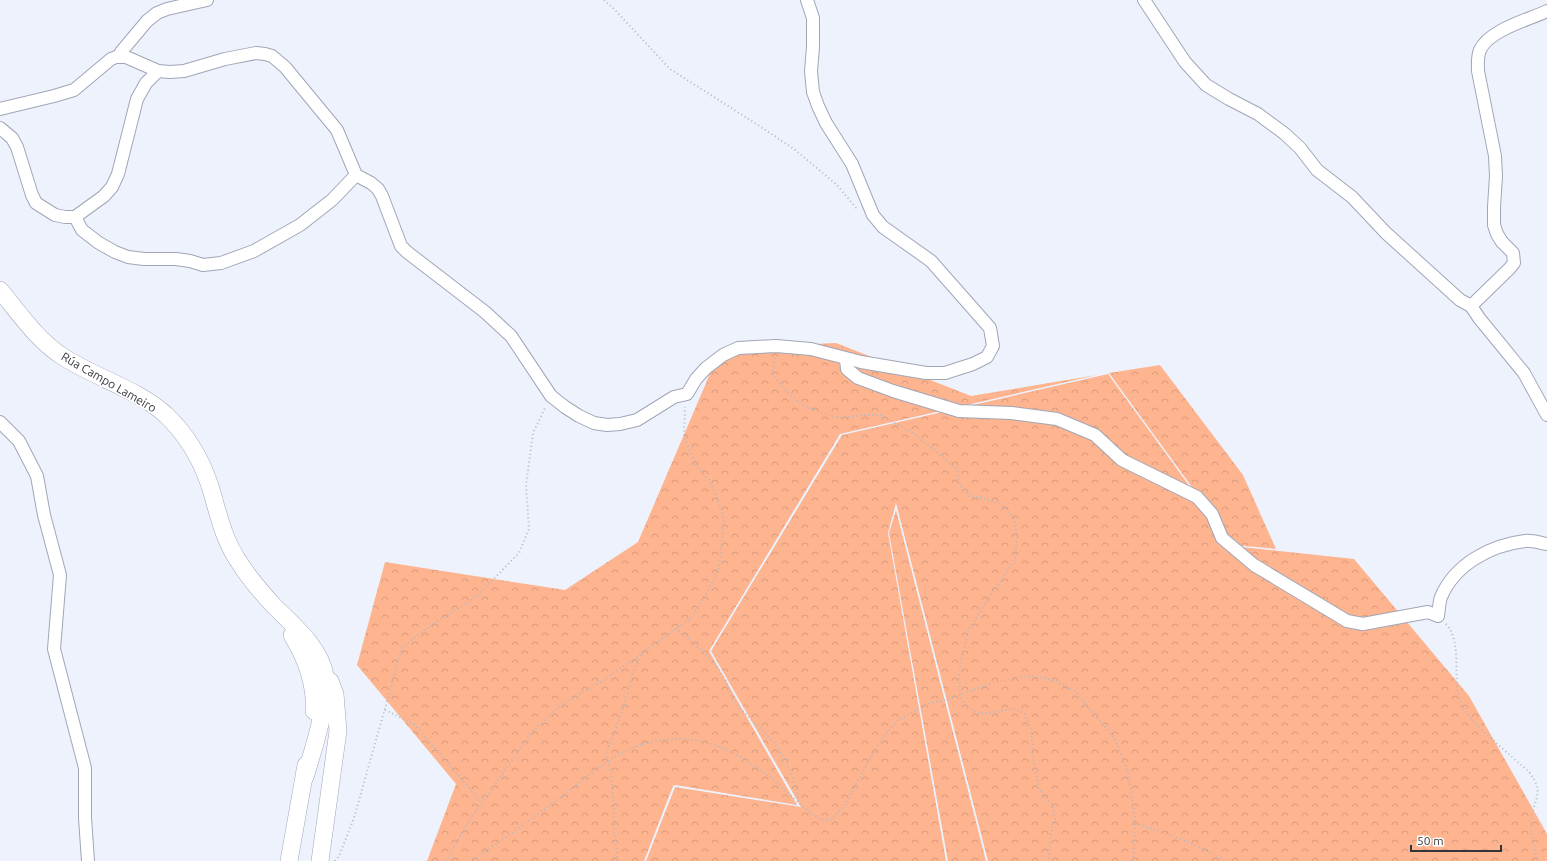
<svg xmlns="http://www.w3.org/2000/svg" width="1547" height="861" font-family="Ubuntu,sans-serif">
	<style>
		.forest { fill: url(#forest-crowns) }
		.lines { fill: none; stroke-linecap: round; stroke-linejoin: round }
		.street-casing { stroke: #a1a6b7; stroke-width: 14 }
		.secondary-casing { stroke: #a1a6b7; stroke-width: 18 }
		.path { stroke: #b4b8c2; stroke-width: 2; stroke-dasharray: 1 3; stroke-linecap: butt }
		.street { stroke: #fff; stroke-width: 12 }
		.secondary { stroke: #fff; stroke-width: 17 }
		.labels { text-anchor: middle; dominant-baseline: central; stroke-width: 3.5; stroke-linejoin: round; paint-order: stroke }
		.street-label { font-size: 12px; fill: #33353c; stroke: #fff }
	</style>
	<defs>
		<pattern id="forest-crowns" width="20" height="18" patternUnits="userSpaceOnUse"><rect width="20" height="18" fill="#fdb48f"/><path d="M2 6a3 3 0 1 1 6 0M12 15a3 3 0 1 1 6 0" fill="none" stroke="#d99b7c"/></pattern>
	</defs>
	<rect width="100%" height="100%" fill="#eef2fd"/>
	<g class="forest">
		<path d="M836,343L971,396L1097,375L840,434L709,651L797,805L675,785L673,786L644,861H427L456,784L357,665L385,562L565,590L638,542L721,348Z"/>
		<path d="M1160,365L1243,475L1276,549L1234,545L1109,373Z"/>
		<path d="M1108,374L1233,546L1354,559L1469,696L1547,834V861H988L896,503L888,533L946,861H646L675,787L801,807L711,651L842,435Z"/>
		<path d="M896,510L986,861H948L889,533Z"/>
	</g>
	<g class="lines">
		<defs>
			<g id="street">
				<path d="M1144,0L1185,62L1206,85L1229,99L1258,114L1285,134L1300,148L1317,170L1352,197L1386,233L1460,300L1471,306L1479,318L1524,373L1547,415"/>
				<path d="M121,56V52L147,21L157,13L167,9L207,0"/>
				<path d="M0,109L54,96L74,90L111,59L116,57H126L158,71L170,72L184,71L225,59L256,53L265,54L272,56L285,67L337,130L356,175L371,183L378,189L382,196L401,246L407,252L485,312L511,336L551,396L565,407L579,416L594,423L607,425L620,424L637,420L674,397L687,394L696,379L706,368L723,355L738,348L776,346L811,349L861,362L926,373H945L973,364L987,357L993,346L990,328L931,261L883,227L873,215L852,164L826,123L818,106L813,92L811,71L813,47V18L807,0"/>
				<path d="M0,128L12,138L17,147L32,195L36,203L55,215L65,217H75L104,196L112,187L118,174L137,99L146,83L158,71"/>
				<path d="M75,217L82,230L99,243L115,252L128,257L144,259H176L190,261L203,265L221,263L254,251L300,225L332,200L356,175"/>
				<path d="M1471,306L1509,269L1514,263L1513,253L1502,242L1497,234L1494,225V207L1496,176L1495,156L1478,71C1478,64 1477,57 1480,50C1489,30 1528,20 1547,11"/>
				<path d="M846,359L847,369L858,378L893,391L959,411L1011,413L1057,419L1095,435L1122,460L1197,497L1212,514L1222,538L1254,565L1347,621L1363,624L1428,612L1438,616C1439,610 1439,603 1441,597C1455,564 1491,545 1525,541C1532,540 1540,543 1547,544"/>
				<path d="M0,422L19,441L37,476L44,515L60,575L54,649L85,768V818L88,861"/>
			</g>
			<g id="secondary">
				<path d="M0,290C19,313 37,340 62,356C95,378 136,388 166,415C186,434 201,459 210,486C218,512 223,539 239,562C249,578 261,592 274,606C293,625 321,648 325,676C329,701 313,751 305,777"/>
				<path d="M292,635C306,658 316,683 314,711"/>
				<path d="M289,861L306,765"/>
				<path d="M320,861L338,731L335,694L330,681"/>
			</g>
		</defs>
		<use href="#street" class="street-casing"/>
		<use href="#secondary" class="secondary-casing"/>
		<g class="path">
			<path d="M604,0L615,10L670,69L761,127L794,149L837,185L857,209"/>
			<path d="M775,358L772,373L784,389L801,404L821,413L839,418L864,415H880L913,433L956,468L960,486L969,496L983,498L1000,504L1014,518L1017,536L1015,559L968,630L959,673L960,695L966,707L980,714L1014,709L1025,714L1031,729L1034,764L1039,790L1052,805L1055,819L1050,837L1049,858L1050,861"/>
			<path d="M1446,624C1463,642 1452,680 1460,703C1466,719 1515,759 1529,772C1547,795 1531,801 1531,824C1531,836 1535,849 1537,861"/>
			<path d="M676,628C693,643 712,657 723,676C728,683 729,693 734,701C745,715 760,727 772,740C784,755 797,782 798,801"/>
			<path d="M385,710L414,724L482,803"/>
			<path d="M1135,823C1165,834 1198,843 1224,861"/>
			<path d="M335,861L339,856L354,818L402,648L423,631L477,596L519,553L529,529L526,485L533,433L546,406"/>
			<path d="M446,861L467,824L531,733L562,704L604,680L641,654"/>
			<path d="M473,861C502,839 532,819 561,797C580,782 598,766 620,754C647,738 684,734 714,745C733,751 752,764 769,776C781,785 812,818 823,820C825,821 829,820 832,819L844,806L876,748L887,732L898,720L930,703L945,700L992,683L1028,676L1046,678L1064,685L1075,691L1115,739L1128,773L1135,817L1133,861"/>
			<path d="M618,861L614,833V808L611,773L606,753L621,715L634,670L642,653L691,618L711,585L718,571L721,554L724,519L717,497L709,480L697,467L689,449L684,434L685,407"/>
		</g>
		<use href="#street" class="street"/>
		<use href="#secondary" class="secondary"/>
	</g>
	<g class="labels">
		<g class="street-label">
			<text transform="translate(109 382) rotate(30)">Rúa Campo Lameiro</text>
		</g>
	</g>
	<path d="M1411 845v6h90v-6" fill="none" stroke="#33353c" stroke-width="2"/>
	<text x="1417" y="845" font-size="12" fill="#33353c" stroke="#ffffff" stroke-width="3" paint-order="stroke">50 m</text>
</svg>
